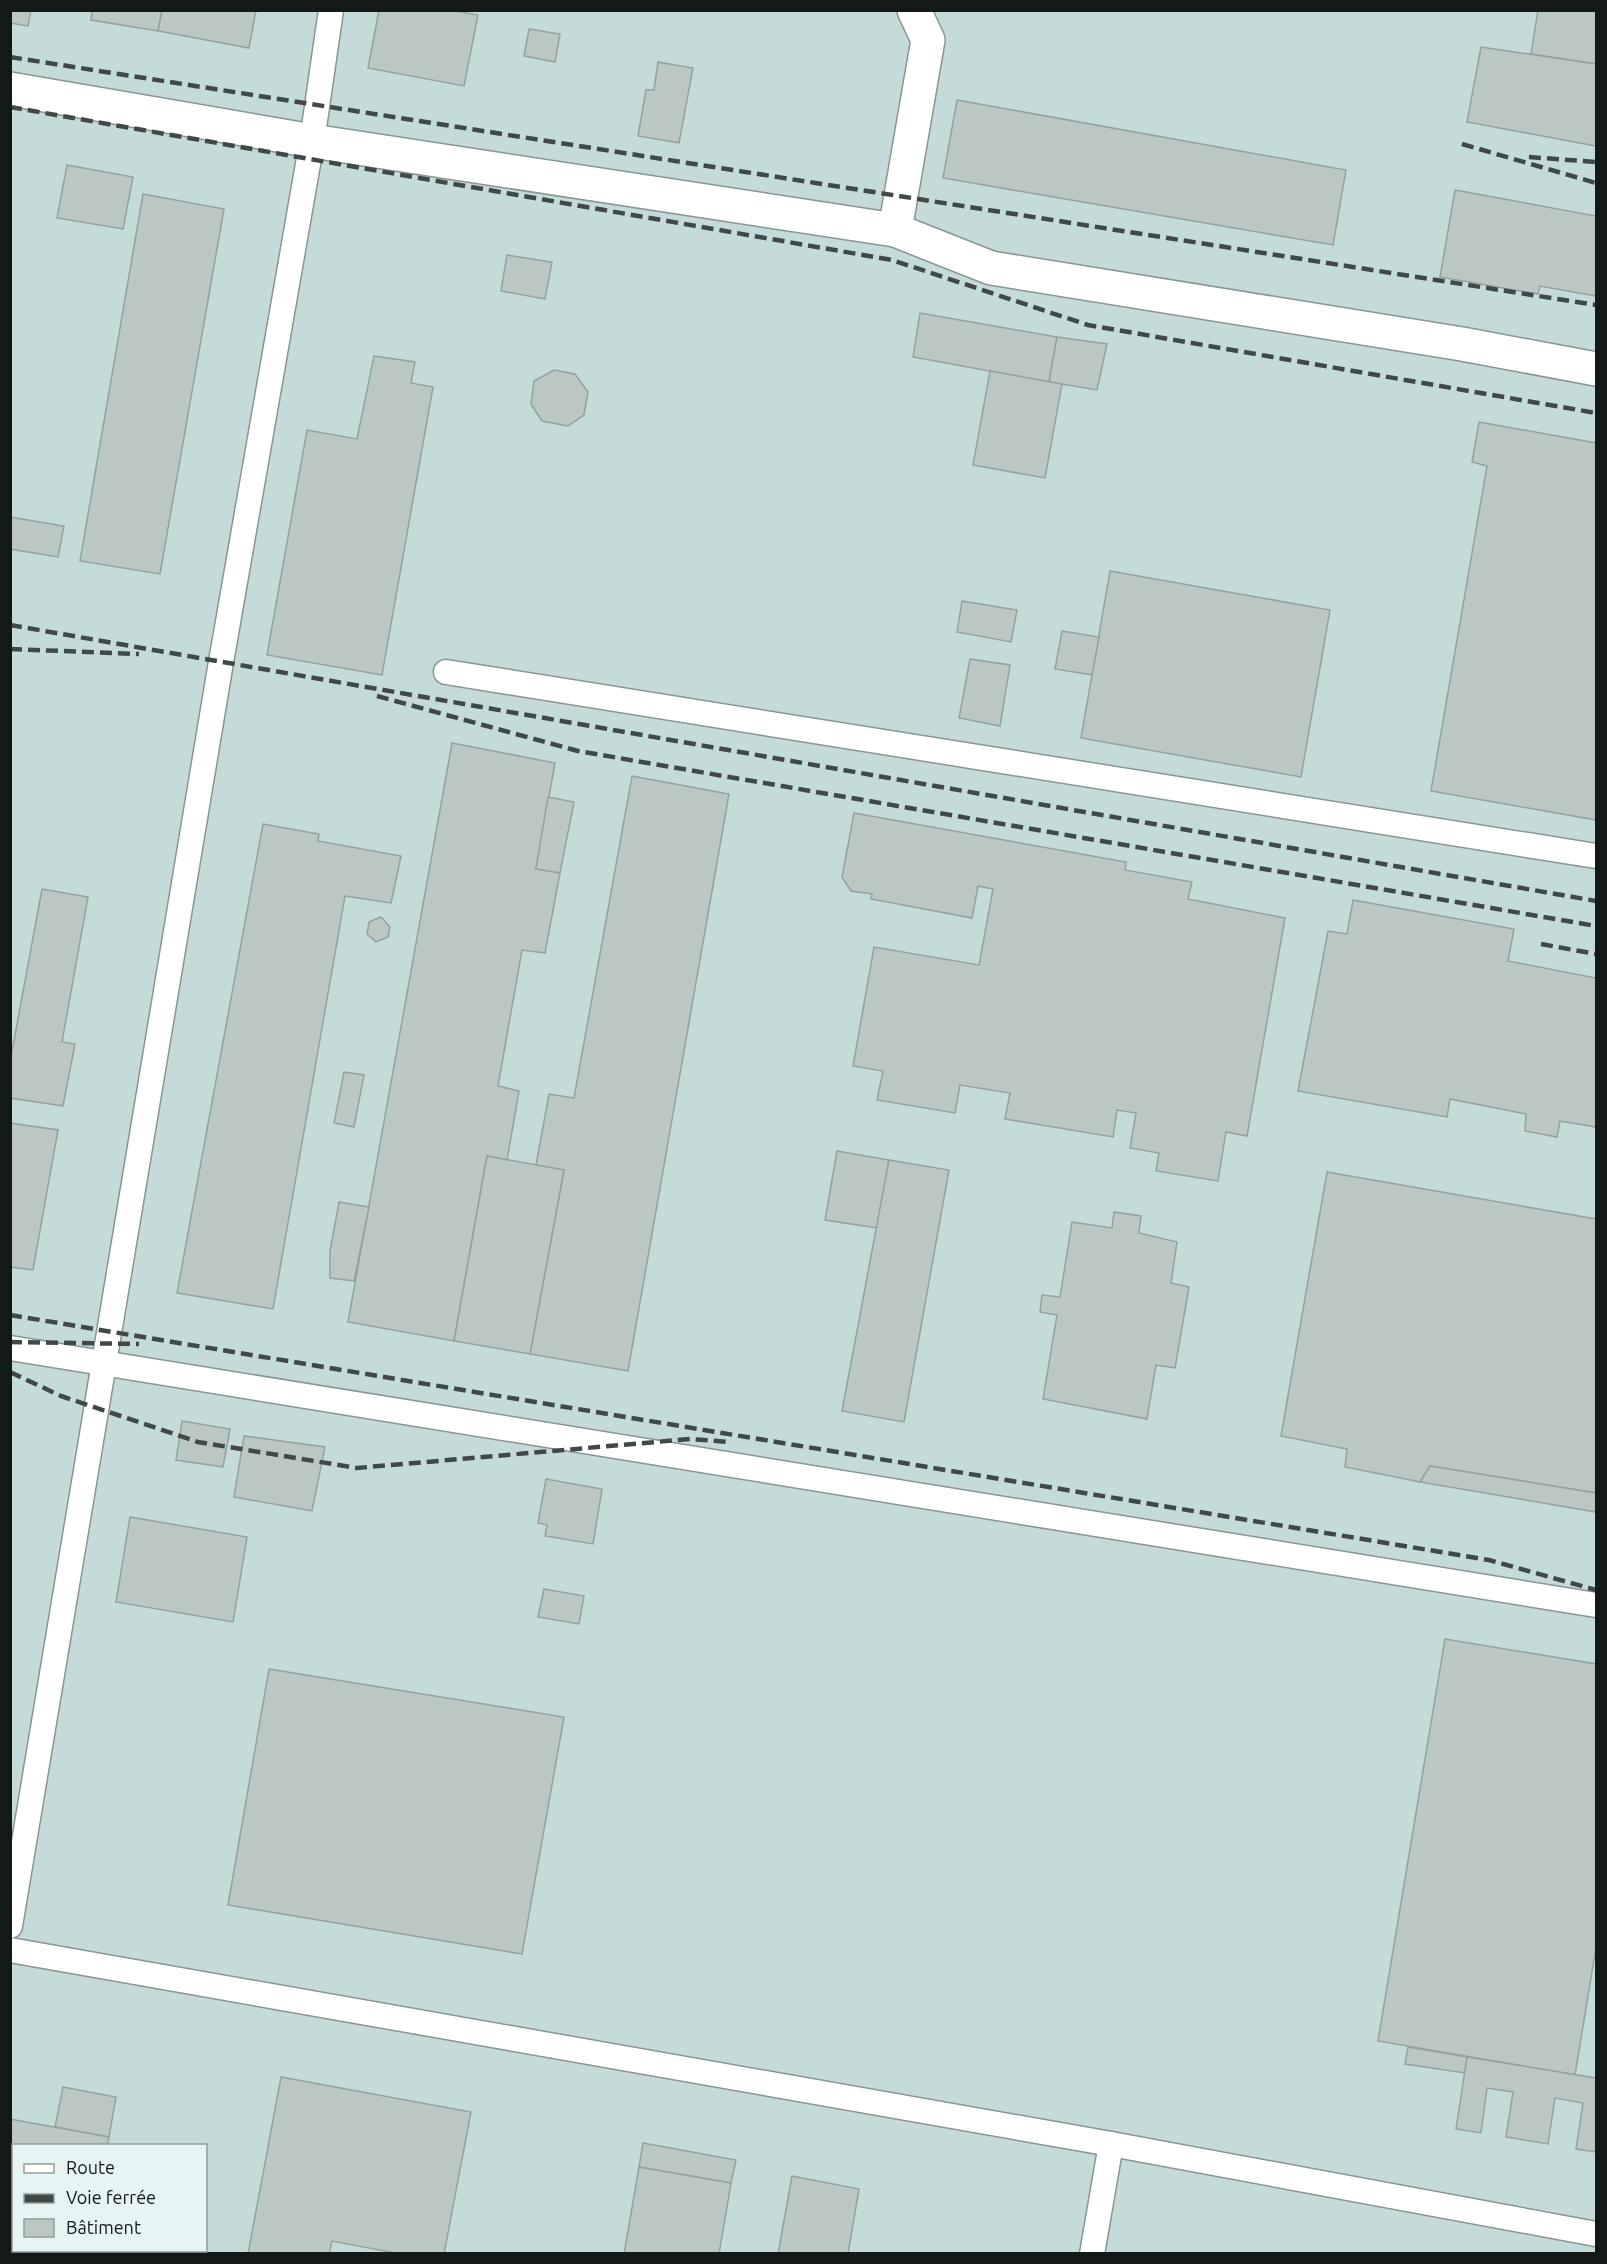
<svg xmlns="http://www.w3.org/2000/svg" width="1607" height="2264" font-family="Ubuntu,sans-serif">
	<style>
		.built { fill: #c4dbda; fill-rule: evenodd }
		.building { fill: #bbc7c3; stroke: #95a19d; stroke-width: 1.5 }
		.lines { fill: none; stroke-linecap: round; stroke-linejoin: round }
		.service-casing { stroke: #899595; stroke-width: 27 }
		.minor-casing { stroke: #899595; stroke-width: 36 }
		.service { stroke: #fff; stroke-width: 24 }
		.minor { stroke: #fff; stroke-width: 33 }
		.rail { stroke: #414848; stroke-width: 4.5; stroke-dasharray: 12 6; stroke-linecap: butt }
	</style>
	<rect width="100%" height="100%" fill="#d9e7e6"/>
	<path class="built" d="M11,11H1596V2253L11,2254ZM14,2146H206V2250H14Z"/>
	<g class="building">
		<path d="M10,10H31L28,26L10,23Z"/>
		<path d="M92,10H162L158,31L91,20Z"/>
		<path d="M162,10H256L249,48L158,31Z"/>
		<path d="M379,10H450L478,15L464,86L368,68Z"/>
		<path d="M1538,10H1596V64L1531,54Z"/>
		<path d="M529,29L560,34L555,62L524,56Z"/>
		<path d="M1481,47L1596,64V146L1467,122Z"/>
		<path d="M658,62L693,68L679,143L638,136L646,90H654Z"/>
		<path d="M957,100L1346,170L1333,245L943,178Z"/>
		<path d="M67,165L133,177L123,229L57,218Z"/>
		<path d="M1455,190L1596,216V296L1540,286L1538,294L1440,277Z"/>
		<path d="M143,194L224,209L160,574L80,561Z"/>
		<path d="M507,255L552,262L545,299L501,291Z"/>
		<path d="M920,313L1057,337L1049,382L913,357Z"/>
		<path d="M1057,337L1107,344L1097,390L1049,382Z"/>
		<path d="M374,356L415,362L411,383L433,387L382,675L267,655L307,430L357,439Z"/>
		<path d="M554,370L575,374L588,392L584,415L568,426L542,421L531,404L534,381Z"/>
		<path d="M990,371L1062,384L1045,478L973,465Z"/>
		<path d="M1479,422L1596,443V820L1431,791L1487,466L1472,462Z"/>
		<path d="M10,517L64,526L58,557L10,549Z"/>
		<path d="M1110,571L1330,610L1301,777L1081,738Z"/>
		<path d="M962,601L1017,610L1011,642L957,632Z"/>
		<path d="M1062,631L1099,637L1092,675L1055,669Z"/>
		<path d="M970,659L1010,665L1000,726L959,718Z"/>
		<path d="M452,743L555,763L536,869L560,873L545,953L522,950L498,1086L519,1091L507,1160L487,1156L454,1341L348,1322Z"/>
		<path d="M632,776L729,794L628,1371L530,1354L564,1170L536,1165L549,1094L574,1098Z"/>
		<path d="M548,797L574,802L560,873L536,869Z"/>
		<path d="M854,813L1126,862L1125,870L1192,882L1188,899L1285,918L1247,1136L1226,1132L1218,1181L1156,1171L1159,1153L1130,1148L1136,1113L1117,1110L1113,1137L1005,1119L1010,1093L960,1085L955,1113L877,1100L883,1071L853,1066L874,947L979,965L993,889L978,886L972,918L871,899L872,894L851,891L842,877Z"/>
		<path d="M263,824L319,834L318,841L401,856L391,903L345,896L273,1309L177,1293Z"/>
		<path d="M42,889L88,897L62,1042L75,1044L63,1106L10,1098V1062Z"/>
		<path d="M1353,900L1514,929L1508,961L1596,978V1127L1560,1121L1557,1137L1525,1131L1526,1114L1450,1099L1447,1117L1298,1091L1328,931L1347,934Z"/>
		<path d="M381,917L390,927L388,937L376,942L367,934L369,922Z"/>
		<path d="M344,1072L364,1075L354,1127L334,1123Z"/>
		<path d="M10,1123L58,1130L33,1270L10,1267Z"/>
		<path d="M837,1151L889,1160L877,1228L825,1220Z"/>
		<path d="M487,1156L564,1170L530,1354L454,1341Z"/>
		<path d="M889,1160L949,1170L904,1422L842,1411Z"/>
		<path d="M1327,1172L1596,1219V1493L1430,1466L1420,1482L1345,1467L1347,1449L1281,1436Z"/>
		<path d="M339,1202L369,1207L354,1281L330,1278V1251Z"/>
		<path d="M1114,1212L1141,1216L1139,1233L1177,1242L1171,1283L1189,1287L1175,1368L1156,1365L1147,1419L1043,1399L1057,1315L1040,1312L1042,1295L1060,1297L1072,1222L1112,1228Z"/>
		<path d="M182,1421L230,1429L223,1467L176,1460Z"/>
		<path d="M244,1436L325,1447L312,1511L234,1497Z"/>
		<path d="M1430,1466L1596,1493V1512L1420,1482Z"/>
		<path d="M546,1479L602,1489L593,1544L545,1536L547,1525L538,1523Z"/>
		<path d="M130,1517L247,1537L233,1622L116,1602Z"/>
		<path d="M544,1589L584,1596L579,1624L538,1617Z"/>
		<path d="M1445,1639L1596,1664V1947L1575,2075L1378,2041Z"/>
		<path d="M269,1669L564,1717L522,1954L228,1905Z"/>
		<path d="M1408,2047L1467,2057L1465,2073L1405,2064Z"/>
		<path d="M1467,2057L1596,2078V2152L1576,2149L1583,2103L1555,2098L1548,2144L1506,2137L1513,2092L1487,2088L1481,2133L1456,2129Z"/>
		<path d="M281,2077L471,2112L444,2254H401L332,2241L329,2254H248Z"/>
		<path d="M63,2087L116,2097L109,2137L55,2127Z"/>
		<path d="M10,2119L109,2137L107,2146H14V2206L10,2205Z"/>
		<path d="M643,2143L736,2160L731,2183L639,2167Z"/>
		<path d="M639,2167L731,2183L719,2254H624Z"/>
		<path d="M792,2176L859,2189L848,2254H778Z"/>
		<path d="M10,2205L14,2206V2250H92V2254H10Z"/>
		<rect x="92" y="2250" width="50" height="4"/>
	</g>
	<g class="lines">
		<defs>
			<g id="service">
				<path d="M446,672L1596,856"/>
				<path d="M10,1348L1596,1605"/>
				<path d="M10,1926L221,662L312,141L331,10"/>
				<path d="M10,1950L1111,2144L1596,2234"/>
				<path d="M1092,2254L1111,2144"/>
			</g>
			<g id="minor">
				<path d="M10,89L312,141L895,230L991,268L1462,344L1596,369"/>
				<path d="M895,230L928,40L914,10"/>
			</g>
		</defs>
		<use href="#service" class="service-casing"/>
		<use href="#minor" class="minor-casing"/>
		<use href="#service" class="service"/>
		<use href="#minor" class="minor"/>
		<g class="rail">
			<path d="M10,57L1596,305"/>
			<path d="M10,107L892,260L1088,325L1596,413"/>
			<path d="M1462,144L1596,183"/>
			<path d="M1529,157L1596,162"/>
			<path d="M10,625L1596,901"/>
			<path d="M10,649L139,654"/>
			<path d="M377,696L578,751L1596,926"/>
			<path d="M1541,944L1596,954"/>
			<path d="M10,1315L1489,1560L1596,1590"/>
			<path d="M10,1342L139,1344"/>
			<path d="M10,1372L61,1396L198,1442L357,1468L690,1439L729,1442"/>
		</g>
	</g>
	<rect width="1607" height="2264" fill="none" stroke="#131818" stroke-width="24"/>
	<rect x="12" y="2144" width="195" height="108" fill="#e7f4f4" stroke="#929c9c" stroke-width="1.5"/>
	<rect x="24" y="2164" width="30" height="9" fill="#ffffff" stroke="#929c9c" stroke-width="1.5"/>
	<text x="66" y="2174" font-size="18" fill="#131818">Route</text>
	<rect x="24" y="2194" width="30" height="9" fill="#414848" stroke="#929c9c" stroke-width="1.5"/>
	<text x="66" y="2204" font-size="18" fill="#131818">Voie ferrée</text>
	<rect x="24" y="2219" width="30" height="18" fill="#bbc7c3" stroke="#929c9c" stroke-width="1.5"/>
	<text x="66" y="2234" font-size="18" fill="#131818">Bâtiment</text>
</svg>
